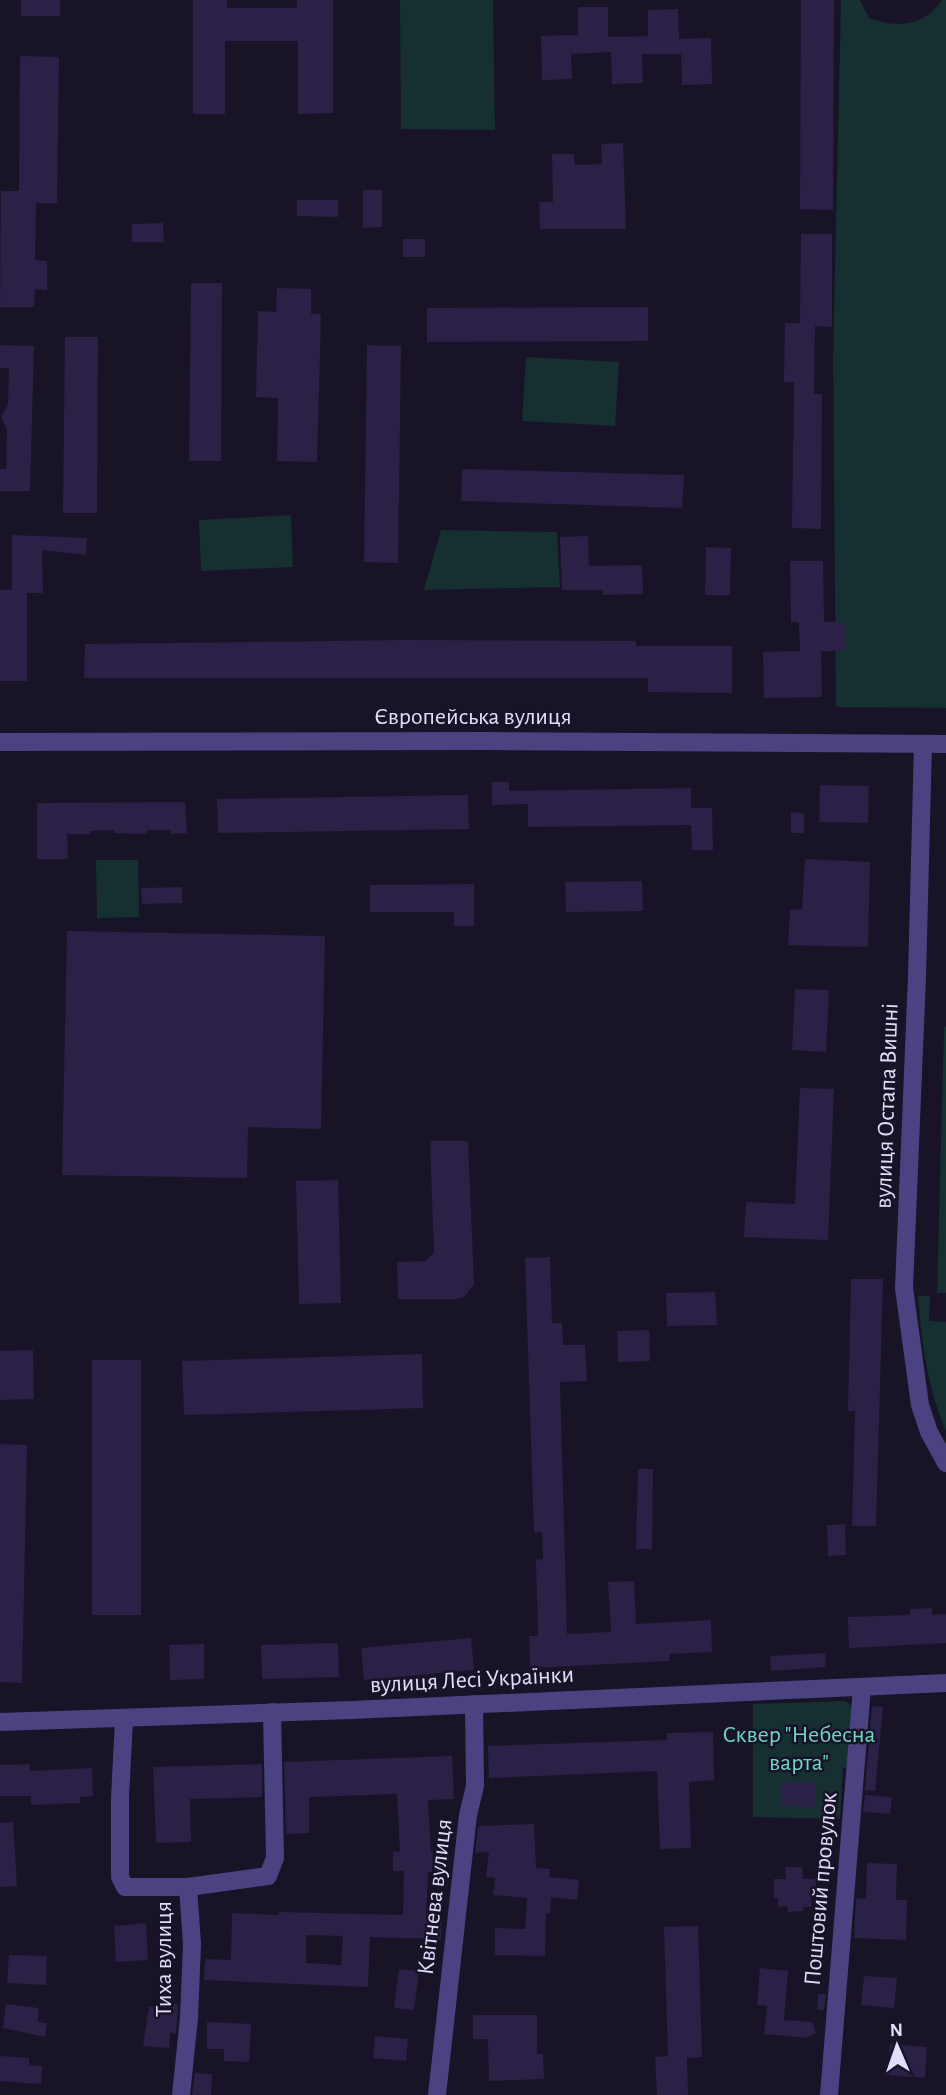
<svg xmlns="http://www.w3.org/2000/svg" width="946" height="2095" font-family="'Alegreya Sans',sans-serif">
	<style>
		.green { fill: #162f30 }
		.building { fill: #2b2146; fill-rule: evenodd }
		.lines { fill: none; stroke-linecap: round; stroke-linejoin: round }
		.minor { stroke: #4b4381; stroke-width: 18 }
		.labels { text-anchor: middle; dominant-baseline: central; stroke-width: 5; stroke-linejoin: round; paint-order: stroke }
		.street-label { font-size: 24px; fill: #e2dcfb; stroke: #181327 }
		.park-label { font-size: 24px; fill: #6fd5c4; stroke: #181327 }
	</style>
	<rect width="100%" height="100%" fill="#181327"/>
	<g class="green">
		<path d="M400,0H493L495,130L401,129Z"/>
		<path d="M841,0H860L869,18C897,28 924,27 942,0H946V708L836,707L833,359Z"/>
		<path d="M526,357L619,362L615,426L522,421Z"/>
		<path d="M291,515L293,567L201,571L199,520Z"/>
		<path d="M441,530L557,532L560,587L424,590Z"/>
		<path d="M96,860H138L139,917L97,918Z"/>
		<path d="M944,1026L946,1027V1293H937Z"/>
		<path d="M918,1296H930L929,1321L946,1322V1431C927,1386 922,1344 918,1296Z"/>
		<path d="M845,1701L853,1707L850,1767L843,1768L840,1819L753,1817V1704Z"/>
	</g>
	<g class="building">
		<rect x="21" y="0" width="39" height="16"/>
		<path d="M193,0H227V8H297V0H333V113L298,114V41H225V114H193Z"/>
		<path d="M801,0H834L833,210L800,209Z"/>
		<path d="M578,7H608V37L648,36V10L678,9L679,39L711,38L712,84L682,85L681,54H642L643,83L612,84L611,52L571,54L572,79L542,80L541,36L578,35Z"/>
		<path d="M20,56L59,57L57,203H36L35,260L47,261V290L35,289L34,307H0L1,191H19Z"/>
		<path d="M623,143L626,229H540L539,202H553L552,154H574L575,165L602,164L601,144Z"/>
		<path d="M363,190H382V227L363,228Z"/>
		<path d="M297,200H338V217L297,216Z"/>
		<path d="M163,223L164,242H132V224Z"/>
		<path d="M801,234H832V327L815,326L814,394H822L821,529L792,528L794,382H784L785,323H800Z"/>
		<rect x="403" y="239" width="22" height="18"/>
		<path d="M191,283H222L221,461H189Z"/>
		<path d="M277,288L311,289V314H321L317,462L277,461L278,398L256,397L258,311L276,312Z"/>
		<path d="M648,307V341L427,342V308Z"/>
		<path d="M65,337H98L97,513H63Z"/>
		<path d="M0,345L34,346L30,491H0V469H6L7,430L1,416L8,405L9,368H0Z"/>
		<path d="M367,345L401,346L398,563L364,562Z"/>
		<path d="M462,469L684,475L682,508L461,501Z"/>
		<path d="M12,535L87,538L86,555L42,550L43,593H27V681H0V590H12Z"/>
		<path d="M588,536L589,566L642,565L643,594L603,595V590H562L560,537Z"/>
		<path d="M706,547L731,548L730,595H705Z"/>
		<path d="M790,561H823L824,622H846V651H821L822,697L764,698L763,652L800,651L799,622H791Z"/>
		<path d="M409,640L636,641V646H732V693L648,692V678H84L85,644Z"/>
		<path d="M492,782H509V791L691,788V808H712L713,850H692L691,825L528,827V804L492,805Z"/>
		<path d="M820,785L869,786L868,823L819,822Z"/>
		<path d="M468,795L469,829L218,833L217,799Z"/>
		<path d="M185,802L187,833L171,834V830H147V834L114,833V830L90,831L91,834H67L68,859H37V803Z"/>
		<path d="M791,812L804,813V833H791Z"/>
		<path d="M805,859L870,862L868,947L788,945L790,910L802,909Z"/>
		<path d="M642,881L643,911L566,912L565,882Z"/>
		<path d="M474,884V926H454V912H370V885Z"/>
		<path d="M182,887V903L142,904L141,888Z"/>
		<path d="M67,931L325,936L321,1129L248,1127L247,1178L62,1175Z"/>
		<path d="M795,989L829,990L826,1052L792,1050Z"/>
		<path d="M800,1088L834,1089L828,1240L744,1237L746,1202L795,1204Z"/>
		<path d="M430,1141H468L474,1284L464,1297L456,1299H398L397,1262L426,1261L434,1252Z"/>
		<path d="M338,1180L341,1303L299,1304L296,1181Z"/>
		<path d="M550,1257L552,1323H562L563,1345H585L587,1381L560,1382L567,1634L611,1632L608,1582L634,1581L636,1624L711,1620L712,1652L669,1654L670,1661L530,1668L529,1636H538L536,1560L543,1559L542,1532L534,1533L525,1258Z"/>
		<path d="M851,1279H883L876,1526H852L855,1411H848Z"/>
		<path d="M715,1292L717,1325L667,1326L666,1293Z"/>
		<path d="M649,1330L650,1361L618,1362L617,1331Z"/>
		<path d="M33,1350L34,1399L0,1400V1351Z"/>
		<path d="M422,1354L423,1408L184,1415L182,1361Z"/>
		<rect x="92" y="1360" width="49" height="255"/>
		<path d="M0,1444L27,1445L22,1683L0,1682Z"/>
		<path d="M638,1469H653L652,1549H636Z"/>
		<path d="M845,1524L846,1555L828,1556L827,1525Z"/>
		<path d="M932,1608V1615L946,1614V1643L849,1648L848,1617L910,1615V1609Z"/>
		<path d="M471,1638L474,1670L364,1680L361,1648Z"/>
		<path d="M338,1643L339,1677L262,1679L261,1645Z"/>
		<path d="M204,1644V1679L170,1680L169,1645Z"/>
		<path d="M825,1653L826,1667L771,1671L770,1656Z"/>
		<path d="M872,1706L883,1707L875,1791L865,1790Z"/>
		<path d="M713,1732L714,1780L689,1782L691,1848L660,1849L657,1771L489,1778L488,1746L667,1740V1733Z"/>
		<path d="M452,1756L454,1799L428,1800L431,1852H433L432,1872H428L426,1915H442L441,1939L370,1937L368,1987L204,1980L205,1959L231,1960L232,1913L279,1915V1912L403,1915L404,1871H393V1851L400,1852L397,1794L309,1797V1833L286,1834L284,1762ZM306,1935L343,1936L341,1965L306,1963Z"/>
		<path d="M30,1764V1771L92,1768L93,1796L80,1797V1803L31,1805V1796H0V1765Z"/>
		<path d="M262,1764V1797L190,1799L191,1842L156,1843L153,1767Z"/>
		<path d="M781,1782H816V1807L781,1806Z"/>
		<path d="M865,1795L892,1797L890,1814L863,1812Z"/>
		<path d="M13,1822L17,1886L0,1887V1823Z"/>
		<path d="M534,1824L536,1868L550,1869L549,1877L579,1880L577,1900L551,1897L550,1913H546L545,1956L495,1955V1928L525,1929L527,1898L493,1895L495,1878L486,1877L489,1852L475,1853L478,1826Z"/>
		<path d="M867,1863L897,1864L896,1900H907L906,1940L854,1938L856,1898L866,1899Z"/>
		<path d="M785,1867H802L803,1879H816V1896H811V1907H803L804,1911L788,1912L787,1906L778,1907V1898H774V1879H786Z"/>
		<path d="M146,1923L148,1960L116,1962L114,1926Z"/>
		<path d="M698,1926L702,2057L687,2058L688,2095H657L655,2057L668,2056L664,1927Z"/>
		<path d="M9,1955L47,1956L46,1985L7,1983Z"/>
		<path d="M760,1968L788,1971L784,2020L812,2022L816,2033L807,2038L764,2034L767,2006L757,2005Z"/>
		<path d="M399,1969L419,1971L414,2010L394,2008Z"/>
		<path d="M864,1976L897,1978L894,2008L861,2005Z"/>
		<path d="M818,1994H826L824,2010H817Z"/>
		<path d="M161,2003L178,2004L176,2034L170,2033L169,2048L143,2046L149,2007H161Z"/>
		<path d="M6,2004L39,2008L38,2022L47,2023L45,2037L3,2028Z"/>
		<path d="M473,2015H537V2054H543L544,2079L489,2081L488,2039H473Z"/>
		<path d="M207,2022L251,2024L249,2062L224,2061V2049H207Z"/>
		<path d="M375,2036L408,2039L406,2061L373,2058Z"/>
		<path d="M890,2044L927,2047L925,2078L887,2075Z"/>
		<path d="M0,2056L29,2058V2065L42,2066L41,2084L0,2081Z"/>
		<path d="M195,2073L212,2074L211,2095H192Z"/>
	</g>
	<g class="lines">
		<g class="minor">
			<path d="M0,742L484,741L946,744"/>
			<path d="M923,744L917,977L904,1288L920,1405L929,1432L946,1463"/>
			<path d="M124,1719L120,1798V1877L125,1887H188L268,1876L275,1858L272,1712"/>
			<path d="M0,1722L352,1710L946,1683"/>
			<path d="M181,2095L189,2018L192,1944L188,1887"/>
			<path d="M437,2095L468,1815L475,1786L474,1704"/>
			<path d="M829,2095L862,1687"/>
		</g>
	</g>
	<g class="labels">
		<g class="street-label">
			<text x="473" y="717">Європейська вулиця</text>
			<text transform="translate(887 1106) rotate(-88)">вулиця Остапа Вишні</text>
			<text transform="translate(472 1680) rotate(-3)">вулиця Лесі Українки</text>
			<text transform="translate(821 1889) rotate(-85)">Поштовий провулок</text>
			<text transform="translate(435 1897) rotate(-83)">Квітнева вулиця</text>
			<text transform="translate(164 1959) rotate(-90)">Тиха вулиця</text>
		</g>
		<g class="park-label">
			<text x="799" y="1735">Сквер "Небесна<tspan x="799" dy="28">варта"</tspan></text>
		</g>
	</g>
	<g transform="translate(897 2046) rotate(358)" stroke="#181327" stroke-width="5" paint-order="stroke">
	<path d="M0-5L12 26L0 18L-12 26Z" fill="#e2dcfb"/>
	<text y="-10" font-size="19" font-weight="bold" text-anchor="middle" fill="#e2dcfb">N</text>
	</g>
</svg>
